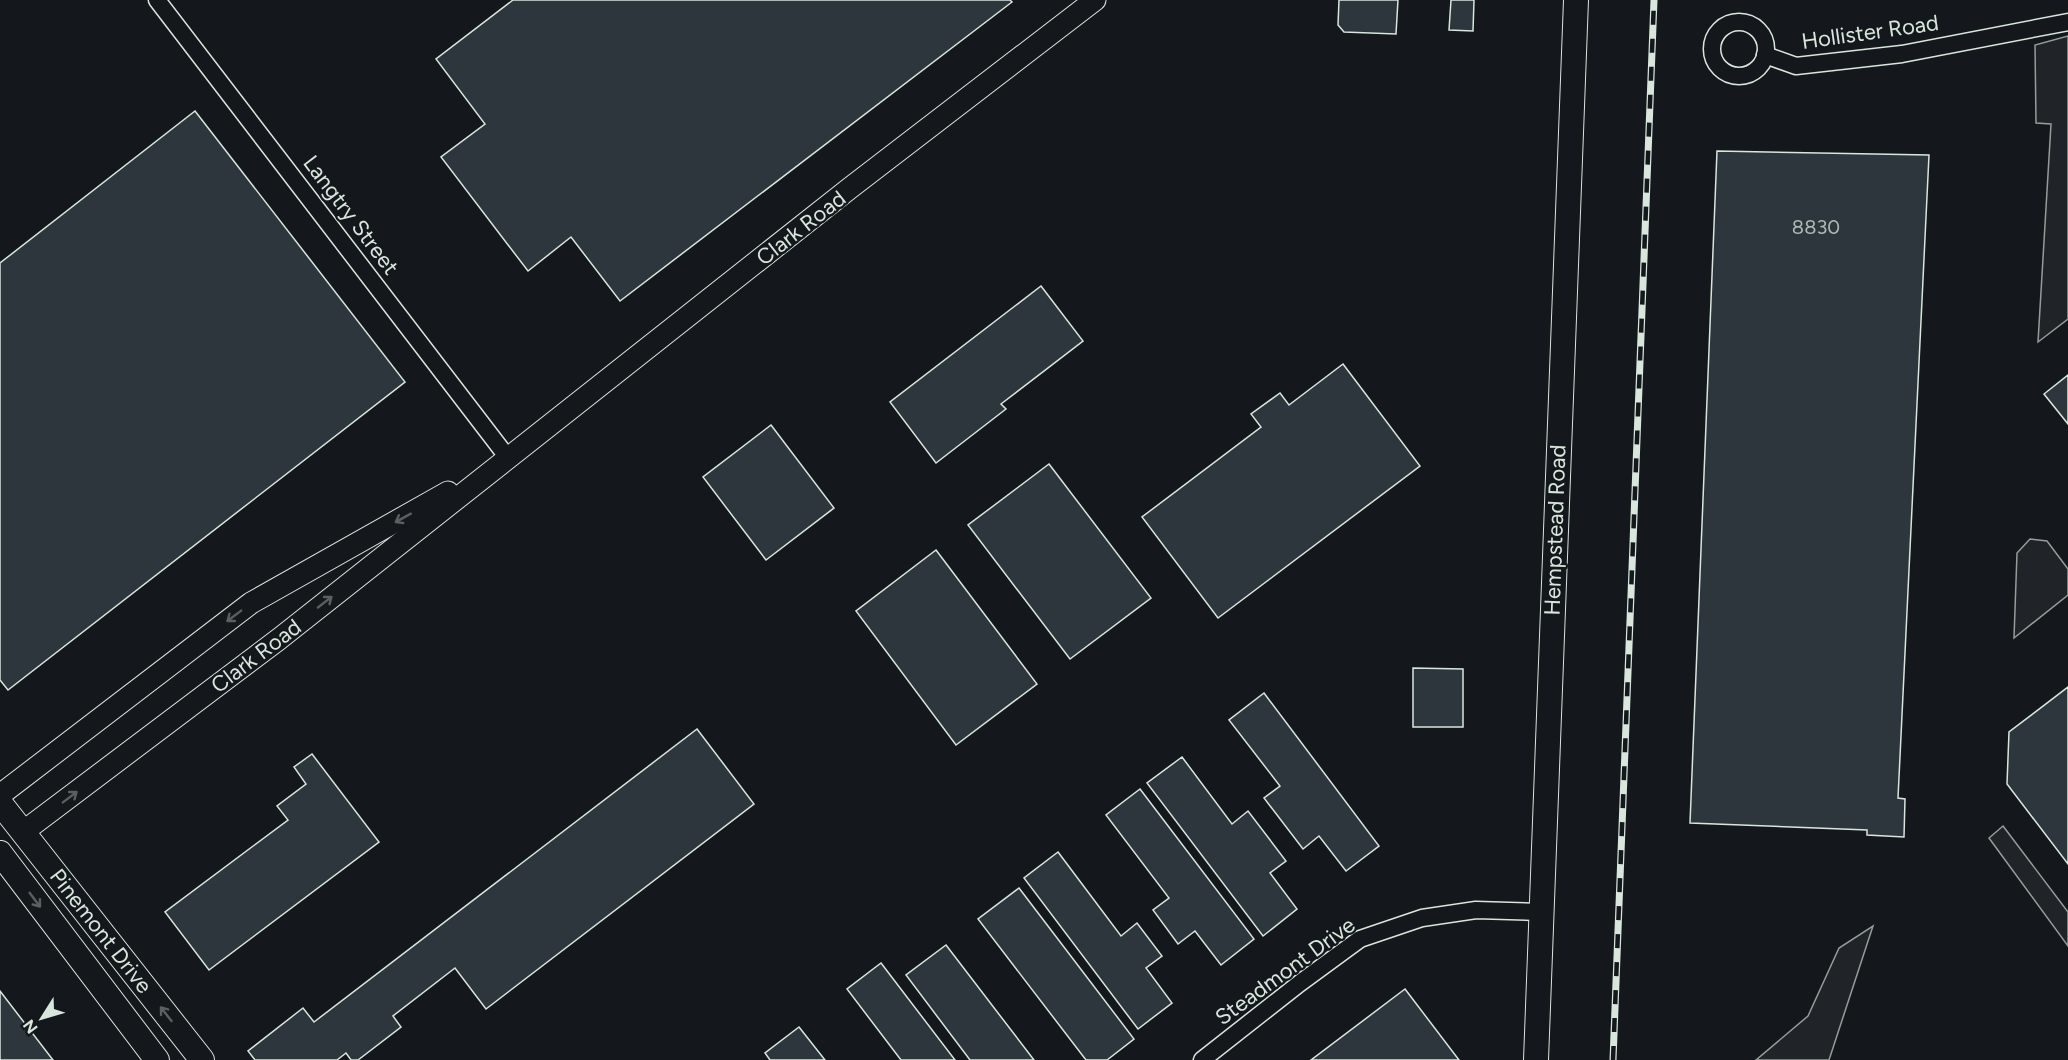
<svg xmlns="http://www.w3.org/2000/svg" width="2068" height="1060" font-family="Figtree,sans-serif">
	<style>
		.green { fill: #202428; stroke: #939e99; stroke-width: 1.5 }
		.building { fill: #2c363c; stroke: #d8e6dc; stroke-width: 1.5 }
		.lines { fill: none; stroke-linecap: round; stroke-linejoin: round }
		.minor-casing { stroke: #d8e6dc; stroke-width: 19 }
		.tertiary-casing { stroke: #d8e6dc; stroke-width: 23 }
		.secondary-casing { stroke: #d8e6dc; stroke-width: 26 }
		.minor { stroke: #14181c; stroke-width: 16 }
		.tertiary { stroke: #14181c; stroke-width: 21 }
		.secondary { stroke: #14181c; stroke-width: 24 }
		.rail-casing { stroke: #d8e6dc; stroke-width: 7 }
		.rail { stroke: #14181c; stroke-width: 4.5; stroke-dasharray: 14; stroke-linecap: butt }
		.oneway { stroke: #59605f }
		.labels { text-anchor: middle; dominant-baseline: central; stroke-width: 4.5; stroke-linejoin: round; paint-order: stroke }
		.number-label { font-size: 20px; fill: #adbab4 }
		.street-label { font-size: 22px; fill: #d8e6dc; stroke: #14181c }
	</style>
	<rect width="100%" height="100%" fill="#14181c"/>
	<g class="green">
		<path d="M2068,36V319L2038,342L2051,124L2036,123L2035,45Z"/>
		<path d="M2030,539L2047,541L2068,569V595L2014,638L2017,553Z"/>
		<path d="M2003,826L2068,912V946L1989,838Z"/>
		<path d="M1873,926L1829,1060H1756L1808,1016L1839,948Z"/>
	</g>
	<g class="building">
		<path d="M513,0H1010L1012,2L620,301L571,237L528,271L441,157L485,124L436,59Z"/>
		<path d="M1339,0H1398L1396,34L1344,32L1338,25Z"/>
		<path d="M1451,0H1474L1473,31L1449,30Z"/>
		<path d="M195,111L405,382L8,690L0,680V263Z"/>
		<path d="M1717,151L1929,155L1898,798L1905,799L1904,837L1867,835V830L1690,823Z"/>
		<path d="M1041,286L1083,341L1001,404L1006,409L936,463L890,402Z"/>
		<path d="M1343,364L1420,466L1218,618L1142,517L1261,427L1251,414L1280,393L1289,405Z"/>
		<path d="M2068,375V424L2044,394Z"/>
		<path d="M771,425L834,508L766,560L703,477Z"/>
		<path d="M1049,464L1151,598L1070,659L968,525Z"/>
		<path d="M936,550L1037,684L956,745L856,611Z"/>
		<path d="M1413,668L1463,669V727H1413Z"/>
		<path d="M2068,687V864L2007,784L2009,732Z"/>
		<path d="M1264,693L1379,846L1346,871L1319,836L1303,849L1264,798L1280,786L1229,720Z"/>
		<path d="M697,729L754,804L486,1009L455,968L393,1016L401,1027L358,1060H351L346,1053L337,1060H255L248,1051L303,1008L314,1022Z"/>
		<path d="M312,754L379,842L209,970L165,912L288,820L277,806L306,784L294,767Z"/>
		<path d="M1182,757L1232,824L1248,811L1286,861L1270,873L1297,909L1263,936L1147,783Z"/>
		<path d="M1140,789L1254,939L1221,965L1195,931L1178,944L1153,910L1169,898L1106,815Z"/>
		<path d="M1058,852L1121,936L1137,923L1162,956L1146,968L1172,1003L1138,1029L1024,878Z"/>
		<path d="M1019,888L1134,1039L1107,1060H1086L978,919Z"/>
		<path d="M946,945L1034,1060H970L906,975Z"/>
		<path d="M881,963L955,1060H901L847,989Z"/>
		<path d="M1405,989L1459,1060H1311Z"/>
		<path d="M0,991L53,1060H0Z"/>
		<path d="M799,1027L825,1060H770L765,1053Z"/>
	</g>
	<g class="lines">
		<defs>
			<g id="minor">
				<path d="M157,0L508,458"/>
				<circle cx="1739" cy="49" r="27"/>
				<path d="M1765,55L1796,66L1902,54L2068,22"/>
				<path d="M1202,1060L1300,983L1360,939L1422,918L1476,910L1542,912"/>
			</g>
			<g id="tertiary">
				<path d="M0,795L251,603L448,492"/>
				<path d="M23,832L279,639L850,188L1095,0"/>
			</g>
			<g id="secondary">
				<path d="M0,803L202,1060"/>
				<path d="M0,853L157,1060"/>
				<path d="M1536,1060L1576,0"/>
			</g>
		</defs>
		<use href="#minor" class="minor-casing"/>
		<use href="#tertiary" class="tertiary-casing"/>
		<use href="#secondary" class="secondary-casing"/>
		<use href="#minor" class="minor"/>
		<use href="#tertiary" class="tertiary"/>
		<use href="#secondary" class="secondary"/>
		<defs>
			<path id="rail" d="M1613,1060L1654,0"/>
		</defs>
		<use href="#rail" class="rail-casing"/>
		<use href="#rail" class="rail"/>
	</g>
	<defs><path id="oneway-shaft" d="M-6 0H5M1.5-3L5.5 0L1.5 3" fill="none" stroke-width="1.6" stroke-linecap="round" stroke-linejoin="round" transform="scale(1.5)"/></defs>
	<g class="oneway">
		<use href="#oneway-shaft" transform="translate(403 518) rotate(151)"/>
		<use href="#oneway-shaft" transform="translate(325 602) rotate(-38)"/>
		<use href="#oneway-shaft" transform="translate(234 616) rotate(143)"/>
		<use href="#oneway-shaft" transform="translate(70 797) rotate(-37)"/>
		<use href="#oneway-shaft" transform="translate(35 900) rotate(53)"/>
		<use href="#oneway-shaft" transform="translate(166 1014) rotate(-128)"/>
	</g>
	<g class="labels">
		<g class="number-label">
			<text x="1816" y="227">8830</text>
		</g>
		<g class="street-label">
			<text transform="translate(1870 32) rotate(-8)">Hollister Road</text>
			<text transform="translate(351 215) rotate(53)">Langtry Street</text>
			<text transform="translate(801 228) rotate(-38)">Clark Road</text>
			<text transform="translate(1555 530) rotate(-88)">Hempstead Road</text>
			<text transform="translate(256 656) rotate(-37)">Clark Road</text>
			<text transform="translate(101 931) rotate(52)">Pinemont Drive</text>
			<text transform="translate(1285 971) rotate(-36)">Steadmont Drive</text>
		</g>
	</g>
	<g transform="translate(42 1018) rotate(233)" stroke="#14181c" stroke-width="4.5" paint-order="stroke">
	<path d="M0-4.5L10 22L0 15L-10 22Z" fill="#d8e6dc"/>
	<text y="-9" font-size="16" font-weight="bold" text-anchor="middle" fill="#d8e6dc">N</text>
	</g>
</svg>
